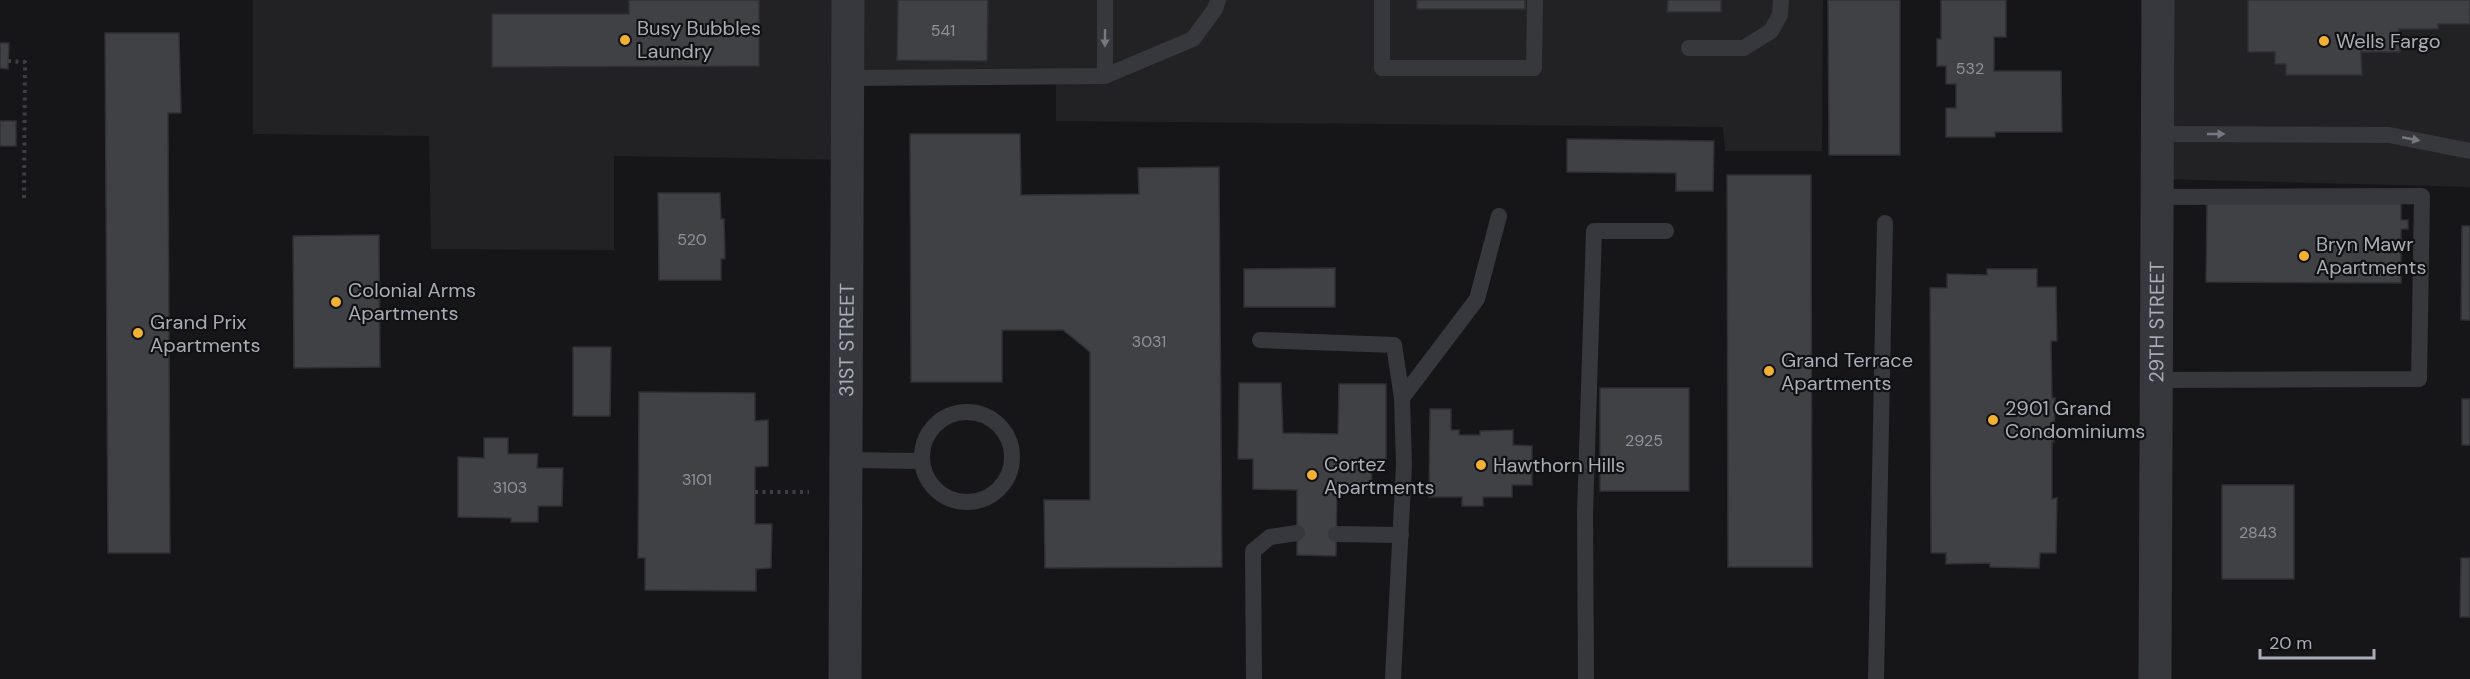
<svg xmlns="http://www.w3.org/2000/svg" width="2470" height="679" font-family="'DM Sans',sans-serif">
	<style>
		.built { fill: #222225 }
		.building { fill: #404145; stroke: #303034; stroke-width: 1.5 }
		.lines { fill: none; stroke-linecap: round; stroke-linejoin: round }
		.path { stroke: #3d3f44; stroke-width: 4; stroke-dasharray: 3 4.5; stroke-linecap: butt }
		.service { stroke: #37383d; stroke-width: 16 }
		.minor { stroke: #37383d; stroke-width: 33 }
		.tertiary { stroke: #37383d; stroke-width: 33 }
		.oneway { fill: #757881 }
		.poi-dot { fill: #f2b134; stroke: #111113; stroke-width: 2 }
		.labels { text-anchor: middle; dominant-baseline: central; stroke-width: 4.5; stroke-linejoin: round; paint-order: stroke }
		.number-label { font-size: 16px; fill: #8e929b }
		.poi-label { font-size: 20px; fill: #a8adb8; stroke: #111113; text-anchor: start }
		.street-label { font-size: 20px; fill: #a8adb8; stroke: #111113 }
	</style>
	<rect width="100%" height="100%" fill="#161618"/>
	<g class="built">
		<path d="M253,0H1823L1822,151H1725L1723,127L1056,121V80L848,78L847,160L614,156V250L431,249L429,136L253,134Z"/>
		<path d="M2158,0H2470V187L2157,179Z"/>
	</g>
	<g class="building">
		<path d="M629,0H759V66L492,67V14H629Z"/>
		<path d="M898,0H988L987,61L897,60Z"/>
		<rect x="1417" y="0" width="108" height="9"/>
		<path d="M1668,0H1721V12H1667Z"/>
		<path d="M1828,0H1900V155H1829Z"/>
		<path d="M1941,0H2006V37H1994V71H2061L2062,132H1995V137H1946V108H1956V84H1946V66H1937V39H1941Z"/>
		<path d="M2248,0H2470V24H2438V29H2399L2400,52H2361L2362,75H2286V64H2275V52H2248Z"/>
		<path d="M105,33H179L181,113H168L170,553H108Z"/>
		<path d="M0,43H9L8,69L0,68Z"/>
		<rect x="0" y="121" width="16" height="25"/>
		<path d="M910,134H1020L1021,195L1139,194L1138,168L1219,167L1222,567L1045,568L1044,500H1090V352L1063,330H1002V382H911Z"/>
		<path d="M1567,139L1714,141L1713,191H1676V173L1567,172Z"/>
		<path d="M1727,175H1811L1812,567H1728Z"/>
		<path d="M658,193H720L721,219H724L725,259H721V280H659Z"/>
		<path d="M2207,202L2401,203V220H2408V229H2401V283L2206,282Z"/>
		<path d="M2462,226H2470V320H2461Z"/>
		<path d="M379,235L380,367L294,368L293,236Z"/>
		<path d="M1335,268V307H1244V269Z"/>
		<path d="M1987,269H2037V287H2056L2057,341H2051L2052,398H2055L2054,442H2052V499L2057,498L2056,553H2040L2039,568L1990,567V563L1946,564V553H1931L1930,288H1947V274L1987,275Z"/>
		<path d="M573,347H611L610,416H573Z"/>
		<path d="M1239,383H1281L1283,433L1338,434L1339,384H1386V460L1371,459L1372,489H1337L1336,556L1297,555V490L1253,489V459H1238Z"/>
		<rect x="1600" y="388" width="89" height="103"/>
		<path d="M639,392L755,393V421L768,420V466L755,467V524H772L771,568L756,569V591L645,590V558H638Z"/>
		<rect x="2462" y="399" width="8" height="46"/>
		<path d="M1430,409H1451V430H1459V435H1480V431L1513,430V445L1532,446V485H1512V497H1483V506H1462V497H1429Z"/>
		<path d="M484,438H508V454H538L537,468H563L562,506H538V522H511V518L458,517V457L484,458Z"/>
		<rect x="2222" y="485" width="72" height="94"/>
		<path d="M2461,558H2470V617H2460Z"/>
	</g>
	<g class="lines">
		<g class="path">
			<path d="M8,61L25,62L24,198"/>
			<path d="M755,492H809"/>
		</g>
		<g class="service">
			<path d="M1382,0V68H1534L1535,0"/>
			<path d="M1689,48H1744L1771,31L1780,15L1781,0"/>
			<path d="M1105,76V0"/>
			<path d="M847,78L1105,76L1193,39L1215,9L1218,0"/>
			<path d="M2158,134L2389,135L2470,151"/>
			<path d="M1260,340L1394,345L1402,398L1404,465L1393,679"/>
			<path d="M2156,380L2419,379L2422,196L2157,197"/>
			<path d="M1402,398L1477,299L1499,216"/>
			<circle cx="967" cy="457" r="45"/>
			<path d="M846,460L922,461"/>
			<path d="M1336,534L1401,535"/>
			<path d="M1254,679L1253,551L1270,537L1297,533"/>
			<path d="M1586,679L1585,513L1594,231H1666"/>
			<path d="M1876,679L1885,223"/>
		</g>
		<path class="minor" id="s1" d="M2155,679L2158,0"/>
		<path class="tertiary" id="s2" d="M845,679L848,0"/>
	</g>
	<defs><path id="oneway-solid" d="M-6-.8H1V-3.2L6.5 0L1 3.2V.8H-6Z" transform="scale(1.5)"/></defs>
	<g class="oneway">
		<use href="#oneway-solid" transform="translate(1105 38) rotate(90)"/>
		<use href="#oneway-solid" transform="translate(2216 134)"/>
		<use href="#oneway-solid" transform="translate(2411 139) rotate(11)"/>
	</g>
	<g class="poi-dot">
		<circle cx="625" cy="40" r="6"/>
		<circle cx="2324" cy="41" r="6"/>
		<circle cx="2304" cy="256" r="6"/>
		<circle cx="336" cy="302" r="6"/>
		<circle cx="138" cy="333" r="6"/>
		<circle cx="1769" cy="371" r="6"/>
		<circle cx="1993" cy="420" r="6"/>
		<circle cx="1481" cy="465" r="6"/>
		<circle cx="1312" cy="475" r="6"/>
	</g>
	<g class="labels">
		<g class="number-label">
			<text x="943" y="30">541</text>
			<text x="1970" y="68">532</text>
			<text x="692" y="239">520</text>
			<text x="1149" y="341">3031</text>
			<text x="1644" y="440">2925</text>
			<text x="697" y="479">3101</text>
			<text x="510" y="487">3103</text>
			<text x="2258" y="532">2843</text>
		</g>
		<g class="poi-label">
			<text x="637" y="28">Busy Bubbles<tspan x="637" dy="23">Laundry</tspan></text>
			<text x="2336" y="41">Wells Fargo</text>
			<text x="2316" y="244">Bryn Mawr<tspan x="2316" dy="23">Apartments</tspan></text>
			<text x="348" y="290">Colonial Arms<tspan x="348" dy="23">Apartments</tspan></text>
			<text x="150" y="322">Grand Prix<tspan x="150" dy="23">Apartments</tspan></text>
			<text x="1781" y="360">Grand Terrace<tspan x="1781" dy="23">Apartments</tspan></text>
			<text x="2005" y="408">2901 Grand<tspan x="2005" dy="23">Condominiums</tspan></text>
			<text x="1324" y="464">Cortez<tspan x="1324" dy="23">Apartments</tspan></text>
			<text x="1493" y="465">Hawthorn Hills</text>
		</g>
		<g class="street-label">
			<text stroke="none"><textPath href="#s1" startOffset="357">29TH STREET</textPath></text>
			<text stroke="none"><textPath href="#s2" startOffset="339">31ST STREET</textPath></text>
		</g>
	</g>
	<path d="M2260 649v9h114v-9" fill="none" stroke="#a8adb8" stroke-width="3"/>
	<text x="2269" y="649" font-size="18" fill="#a8adb8" stroke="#111113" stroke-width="4.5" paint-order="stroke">20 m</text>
</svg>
